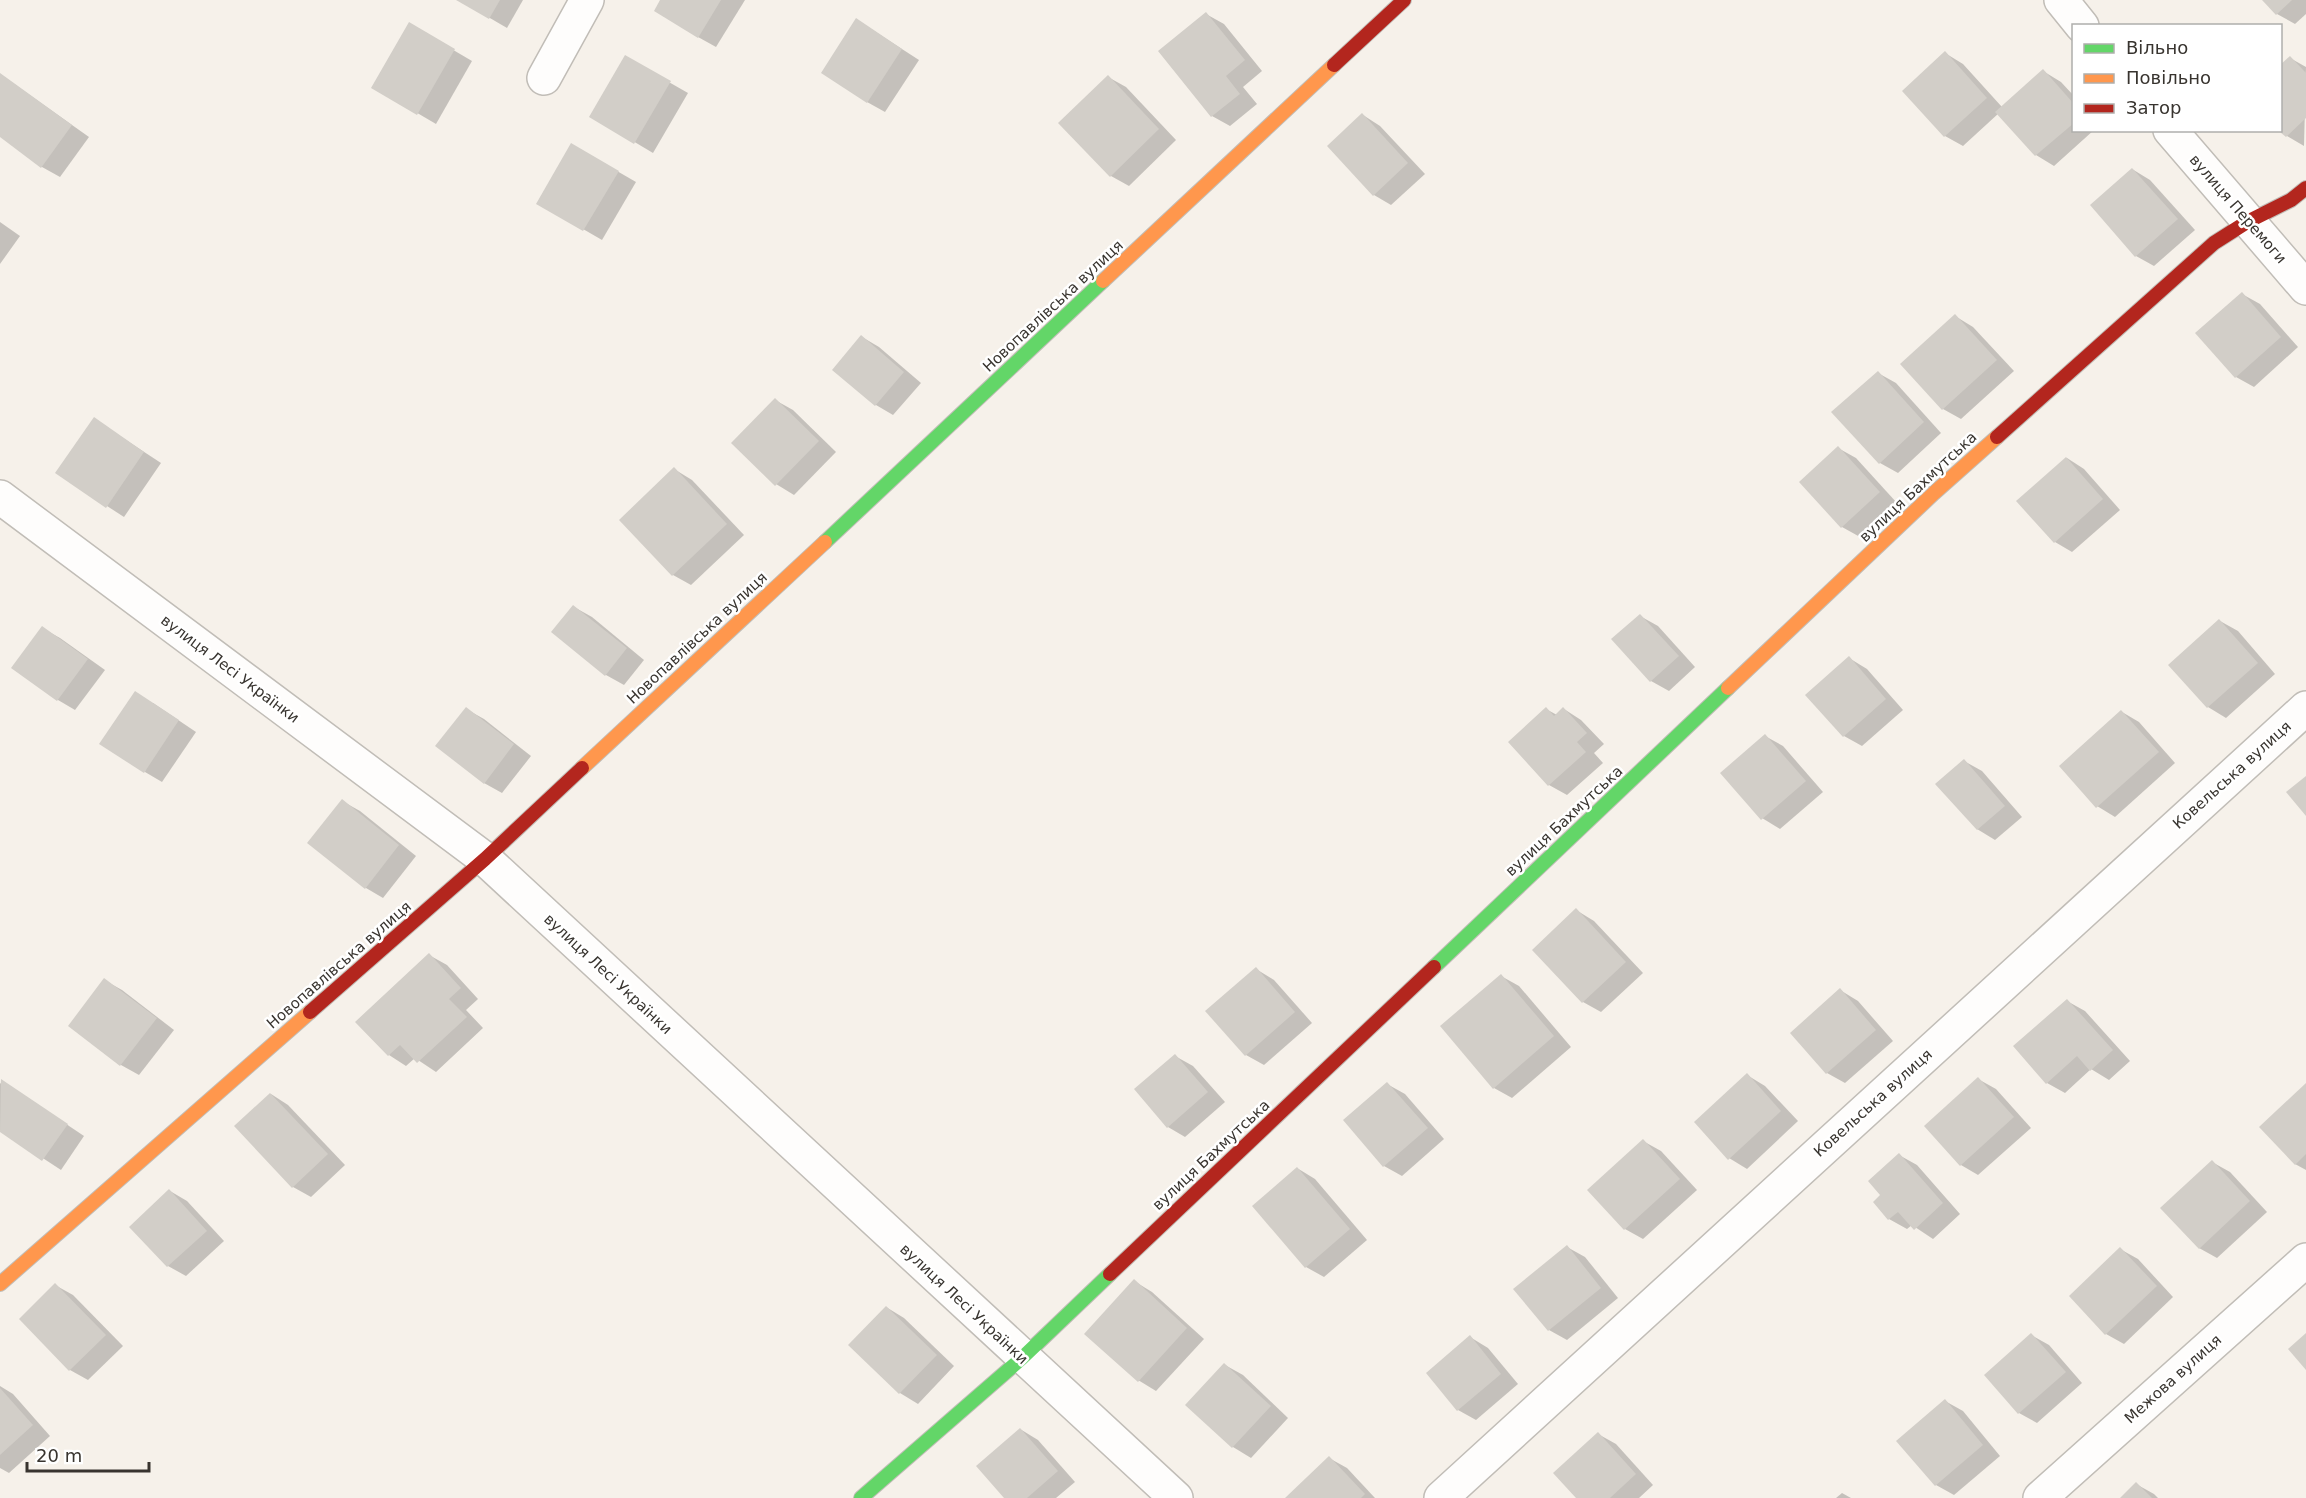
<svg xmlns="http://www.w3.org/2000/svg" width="2306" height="1498" font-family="'DejaVu Sans',sans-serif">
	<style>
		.shadow { fill: #0003 }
		.building { fill: #d2cec8 }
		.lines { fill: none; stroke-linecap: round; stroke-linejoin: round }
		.street-casing { stroke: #c1bdb7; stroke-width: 36 }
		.fast-casing { stroke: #c1bdb7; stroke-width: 16 }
		.slow-casing { stroke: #c1bdb7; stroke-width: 16 }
		.jam-casing { stroke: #c1bdb7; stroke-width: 16 }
		.street { stroke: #fefdfc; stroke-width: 33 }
		.fast { stroke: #63d668; stroke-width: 14 }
		.slow { stroke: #ff974d; stroke-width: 14 }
		.jam { stroke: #b3261e; stroke-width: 14 }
		.labels { text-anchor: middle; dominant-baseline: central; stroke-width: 5; stroke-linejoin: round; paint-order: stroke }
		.street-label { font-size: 15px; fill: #38342f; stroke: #fff }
	</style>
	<rect width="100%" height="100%" fill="#f6f1ea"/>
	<g class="shadow">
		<path d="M459,0H523L507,28Z"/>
		<path d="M662,0H745L716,47L698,37Z"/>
		<path d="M2264,0H2306V14L2295,24L2277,14Z"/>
		<path d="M1206,14L1224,24L1262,71L1243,87L1257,104L1230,126L1212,116Z"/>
		<path d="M857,20L919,60L885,112L867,102Z"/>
		<path d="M409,24L472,61L436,124L373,87Z"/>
		<path d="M1945,53L1963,64L2002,107L2043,71L2061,82L2074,96V130H2094L2054,166L2036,155L1999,113L1963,146L1945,136L1905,91Z"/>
		<path d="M625,57L688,93L653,153L591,116Z"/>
		<path d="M2290,58L2306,67L2304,146L2287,136Z"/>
		<path d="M0,74L89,137L60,177L42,167L0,135Z"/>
		<path d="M1108,77L1126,87L1176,140L1129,186L1111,176Z"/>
		<path d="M1363,115L1380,126L1425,174L1391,205L1374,195Z"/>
		<path d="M572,145L636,182L602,240L538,203Z"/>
		<path d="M2132,169L2150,180L2195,230L2154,266L2136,256Z"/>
		<path d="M0,222L20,236L0,264Z"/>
		<path d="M2242,294L2260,304L2298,347L2254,387L2236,377Z"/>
		<path d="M1955,316L1973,327L2014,371L1961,419L1943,409Z"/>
		<path d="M862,337L879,347L921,383L893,415L876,405Z"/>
		<path d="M1878,373L1896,383L1941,433L1898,473L1880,463Z"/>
		<path d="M775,400L793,410L836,452L794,495L776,484Z"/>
		<path d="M94,419L161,463L124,517L107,506Z"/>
		<path d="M1838,448L1856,458L1897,503L1860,537L1842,527Z"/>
		<path d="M2067,458L2084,469L2120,510L2072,552L2055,542Z"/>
		<path d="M674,469L692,480L744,535L691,585L673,575Z"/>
		<path d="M574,607L592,617L644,660L624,685L606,675Z"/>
		<path d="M1640,616L1658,626L1695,667L1669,691L1651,681Z"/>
		<path d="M2220,621L2238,631L2275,674L2226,718L2208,707L2170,665Z"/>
		<path d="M42,628L60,638L105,670L75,710L58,700Z"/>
		<path d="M1849,658L1867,669L1903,710L1862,746L1844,736Z"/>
		<path d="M153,703L196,732L162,782L145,772Z"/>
		<path d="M466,709L484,719L531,756L502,793L484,783Z"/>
		<path d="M1546,709L1557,715L1564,709L1581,720L1604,744L1594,753L1603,763L1567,795L1549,785L1510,742Z"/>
		<path d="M2122,712L2139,722L2175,763L2115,817L2097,806Z"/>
		<path d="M1765,736L1783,746L1823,792L1780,829L1762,818Z"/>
		<path d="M1964,761L1982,771L2022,817L1995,840L1977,829Z"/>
		<path d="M342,801L360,811L416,856L383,898L366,888Z"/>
		<path d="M1576,910L1594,921L1643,973L1601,1012L1583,1002Z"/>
		<path d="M429,955L447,965L478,999L466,1010L483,1028L436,1072L415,1058L406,1066L389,1055Z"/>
		<path d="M1256,969L1274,980L1312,1023L1264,1065L1246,1055Z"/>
		<path d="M1501,976L1519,986L1571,1047L1512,1098L1494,1088Z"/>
		<path d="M104,980L122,990L174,1030L139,1075L121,1065L70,1026Z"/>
		<path d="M1840,990L1858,1001L1893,1041L1845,1083L1827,1073Z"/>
		<path d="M2067,1001L2085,1011L2130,1061L2109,1080L2091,1069L2065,1093L2047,1083Z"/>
		<path d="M1175,1056L1193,1066L1225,1102L1185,1137L1168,1127Z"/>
		<path d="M1747,1075L1765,1086L1798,1121L1747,1169L1729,1158Z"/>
		<path d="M1978,1079L1996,1089L2031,1128L1978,1175L1961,1165Z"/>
		<path d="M2,1081L84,1136L61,1170L0,1130V1084Z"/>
		<path d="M1387,1084L1405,1094L1444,1139L1402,1176L1384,1166Z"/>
		<path d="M2306,1085V1170L2295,1164Z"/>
		<path d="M271,1094L288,1105L345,1165L311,1197L293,1187Z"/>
		<path d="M1643,1141L1661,1151L1697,1190L1643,1239L1625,1229Z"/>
		<path d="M1899,1155L1917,1165L1960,1214L1933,1239L1912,1225L1907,1229L1889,1219L1883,1196Z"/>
		<path d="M2212,1162L2230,1172L2267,1212L2217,1258L2199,1248Z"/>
		<path d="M1297,1168L1315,1179L1367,1240L1324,1277L1306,1267Z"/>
		<path d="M170,1191L187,1201L224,1241L186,1276L168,1266L131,1227Z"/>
		<path d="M1567,1247L1585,1257L1618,1298L1567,1340L1549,1330Z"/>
		<path d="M2120,1249L2138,1259L2173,1297L2124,1344L2106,1334Z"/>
		<path d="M1134,1281L1152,1292L1204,1339L1156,1391L1138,1380Z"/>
		<path d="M55,1285L73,1295L123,1346L88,1380L70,1370Z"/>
		<path d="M886,1307L904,1318L954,1366L918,1404L900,1393L850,1345Z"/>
		<path d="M2031,1335L2049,1345L2082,1383L2037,1423L2019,1413Z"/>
		<path d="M1470,1337L1488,1348L1518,1384L1476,1420L1458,1410L1428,1373Z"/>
		<path d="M1225,1365L1243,1375L1288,1418L1251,1458L1233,1447L1187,1405Z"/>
		<path d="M0,1386L13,1394L50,1436L9,1473L0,1468Z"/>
		<path d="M1945,1401L1963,1411L2000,1456L1954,1495L1936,1485Z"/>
		<path d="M1020,1429L1038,1440L1075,1482L1056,1498H1006Z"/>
		<path d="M1598,1434L1616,1444L1653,1485L1639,1498H1578Z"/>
		<path d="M1329,1458L1347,1468L1375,1498H1287Z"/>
		<path d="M2136,1484L2154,1494L2158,1498H2122Z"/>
		<path d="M1842,1493L1851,1498H1836Z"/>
	</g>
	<g class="building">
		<path d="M456,0H500L489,19Z"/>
		<path d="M660,0H721L698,38L654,11Z"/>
		<path d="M2262,0H2292L2276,15Z"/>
		<path d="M1206,12L1245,60L1226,76L1240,94L1211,117L1158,51Z"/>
		<path d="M856,18L902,49L867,103L821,73Z"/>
		<path d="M409,22L455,49L417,115L371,88Z"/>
		<path d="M1945,51L1987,98L1944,137L1902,91Z"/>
		<path d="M625,55L671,81L634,144L589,117Z"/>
		<path d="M2290,56L2306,73V118L2286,137L2280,132V65Z"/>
		<path d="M2043,69L2074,104V123L2035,156L1995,112Z"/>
		<path d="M0,73L72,125L41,168L0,137Z"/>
		<path d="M1108,75L1159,129L1110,177L1058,123Z"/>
		<path d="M1362,113L1408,163L1373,196L1327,146Z"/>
		<path d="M571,143L619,171L583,231L536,204Z"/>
		<path d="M2132,168L2178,219L2135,257L2090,205Z"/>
		<path d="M2242,292L2281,337L2235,378L2195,333Z"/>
		<path d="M1955,314L1997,360L1942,410L1900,364Z"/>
		<path d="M861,335L904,372L875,406L832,370Z"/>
		<path d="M1878,371L1924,422L1879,464L1831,412Z"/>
		<path d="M775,398L819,441L775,486L731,443Z"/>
		<path d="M94,417L144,452L106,508L55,473Z"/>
		<path d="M1838,446L1880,492L1841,528L1799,482Z"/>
		<path d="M2066,457L2103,499L2054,543L2016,501Z"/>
		<path d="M674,467L727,524L672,576L619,520Z"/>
		<path d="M573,605L627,648L605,676L551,632Z"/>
		<path d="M1640,614L1679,656L1650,682L1611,639Z"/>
		<path d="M2219,619L2258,663L2207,708L2168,665Z"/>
		<path d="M42,626L88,659L57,701L11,668Z"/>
		<path d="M1849,656L1886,699L1843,737L1805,695Z"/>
		<path d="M135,691L179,720L144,773L99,744Z"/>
		<path d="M466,707L514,744L484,784L435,746Z"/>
		<path d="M1546,707L1554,716L1563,707L1587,733L1577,742L1586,752L1548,786L1508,742Z"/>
		<path d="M2121,710L2159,752L2096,808L2059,766Z"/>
		<path d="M1765,734L1806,781L1761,820L1720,773Z"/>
		<path d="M1964,759L2005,806L1977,830L1935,784Z"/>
		<path d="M2306,776V816L2286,792Z"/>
		<path d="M342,799L399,845L365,889L307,843Z"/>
		<path d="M1576,908L1626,962L1582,1003L1532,950Z"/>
		<path d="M429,953L461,988L449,999L467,1017L417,1063L400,1045L388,1056L355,1022Z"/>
		<path d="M1256,967L1295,1012L1245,1056L1205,1011Z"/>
		<path d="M1501,974L1554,1036L1493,1089L1440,1026Z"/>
		<path d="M104,978L157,1018L120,1066L68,1026Z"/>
		<path d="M1840,988L1876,1030L1826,1074L1790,1033Z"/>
		<path d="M2067,999L2113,1050L2090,1071L2077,1056L2046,1084L2013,1046Z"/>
		<path d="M1175,1054L1208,1092L1167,1128L1134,1089Z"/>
		<path d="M1747,1073L1781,1111L1728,1160L1694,1122Z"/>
		<path d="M1978,1077L2014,1117L1960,1166L1924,1126Z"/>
		<path d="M1,1079L68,1124L42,1161L0,1132Z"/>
		<path d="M1387,1082L1428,1128L1383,1167L1343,1120Z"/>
		<path d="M2306,1083V1154L2295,1165L2259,1127Z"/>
		<path d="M270,1093L328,1154L292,1188L234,1126Z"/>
		<path d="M1643,1139L1680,1179L1624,1230L1587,1190Z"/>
		<path d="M1899,1153L1943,1203L1914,1230L1898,1212L1888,1220L1873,1202L1880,1195L1868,1181Z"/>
		<path d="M2212,1160L2250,1201L2199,1249L2160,1208Z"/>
		<path d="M1297,1167L1350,1229L1305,1268L1252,1206Z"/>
		<path d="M169,1189L207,1231L167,1267L129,1227Z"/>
		<path d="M1567,1245L1601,1288L1548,1331L1513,1289Z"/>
		<path d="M2120,1247L2157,1286L2105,1335L2069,1296Z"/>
		<path d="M1134,1279L1187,1328L1138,1382L1084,1334Z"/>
		<path d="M55,1283L106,1335L69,1371L19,1319Z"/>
		<path d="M886,1306L937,1355L899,1394L848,1345Z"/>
		<path d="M2031,1333L2066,1372L2018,1414L1984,1375Z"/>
		<path d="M2306,1333V1370L2288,1349Z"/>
		<path d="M1470,1335L1501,1374L1457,1411L1426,1373Z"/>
		<path d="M1224,1363L1271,1406L1232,1448L1185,1405Z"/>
		<path d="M0,1388L33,1425L0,1455Z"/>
		<path d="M1945,1399L1983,1445L1935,1486L1896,1441Z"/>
		<path d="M1020,1428L1058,1471L1027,1498H1004L976,1466Z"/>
		<path d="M1598,1432L1636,1474L1610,1498H1576L1553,1473Z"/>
		<path d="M1329,1456L1365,1494L1361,1498H1285Z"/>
		<path d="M2136,1482L2152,1498H2120Z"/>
	</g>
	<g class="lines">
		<defs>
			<g id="street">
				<path d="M2061,0L2082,26"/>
				<path d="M544,78L587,0"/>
				<path d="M2170,130L2306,288"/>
				<path d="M0,497L485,859L1176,1498"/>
				<path d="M1441,1498L2306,708"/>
				<path d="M2040,1498L2306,1260"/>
			</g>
			<g id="fast">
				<path d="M825,542L1103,281"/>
				<path d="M1434,967L1728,688"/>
				<path d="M861,1498L1022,1358L1110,1274"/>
			</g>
			<g id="slow">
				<path d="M1103,281L1334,65"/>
				<path d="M1728,688L1934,493L1997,437"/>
				<path d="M582,768L825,542"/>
				<path d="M0,1284L310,1012"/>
			</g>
			<g id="jam">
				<path d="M1334,65L1404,0"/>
				<path d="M1997,437L2214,243L2247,222L2291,200L2306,188"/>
				<path d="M310,1012L485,859L582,768"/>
				<path d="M1110,1274L1434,967"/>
			</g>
		</defs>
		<use href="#street" class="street-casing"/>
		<use href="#fast" class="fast-casing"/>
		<use href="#slow" class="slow-casing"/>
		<use href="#jam" class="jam-casing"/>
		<use href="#street" class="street"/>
		<use href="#fast" class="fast"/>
		<use href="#slow" class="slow"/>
		<use href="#jam" class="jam"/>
	</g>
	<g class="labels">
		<g class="street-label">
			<text transform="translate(2238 209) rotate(49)">вулиця Перемоги</text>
			<text transform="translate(1053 306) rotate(-43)">Новопавлівська вулиця</text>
			<text transform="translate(1918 487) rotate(-43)">вулиця Бахмутська</text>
			<text transform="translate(697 638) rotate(-43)">Новопавлівська вулиця</text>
			<text transform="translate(230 669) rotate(37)">вулиця Лесі Українки</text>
			<text transform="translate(2232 775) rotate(-42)">Ковельська вулиця</text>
			<text transform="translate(1564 821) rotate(-43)">вулиця Бахмутська</text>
			<text transform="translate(339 965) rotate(-41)">Новопавлівська вулиця</text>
			<text transform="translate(608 974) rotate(43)">вулиця Лесі Українки</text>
			<text transform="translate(1873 1103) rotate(-42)">Ковельська вулиця</text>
			<text transform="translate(1211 1155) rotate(-43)">вулиця Бахмутська</text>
			<text transform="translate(964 1304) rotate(43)">вулиця Лесі Українки</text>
			<text transform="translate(2173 1379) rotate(-42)">Межова вулиця</text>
		</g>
	</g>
	<rect x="2072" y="24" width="210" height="108" fill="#ffffff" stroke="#afaeac" stroke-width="1.5"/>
	<rect x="2084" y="44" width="30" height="9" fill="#63d668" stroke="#afaeac" stroke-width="1.5"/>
	<text x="2126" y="54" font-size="18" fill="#38342f">Вільно</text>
	<rect x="2084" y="74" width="30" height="9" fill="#ff974d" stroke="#afaeac" stroke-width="1.5"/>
	<text x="2126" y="84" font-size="18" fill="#38342f">Повільно</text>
	<rect x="2084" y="104" width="30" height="9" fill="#b3261e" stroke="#afaeac" stroke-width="1.5"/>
	<text x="2126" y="114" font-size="18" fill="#38342f">Затор</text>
	<path d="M27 1462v9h122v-9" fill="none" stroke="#38342f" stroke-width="3"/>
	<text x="36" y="1462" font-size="18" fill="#38342f" stroke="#ffffff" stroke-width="4.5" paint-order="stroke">20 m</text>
</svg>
